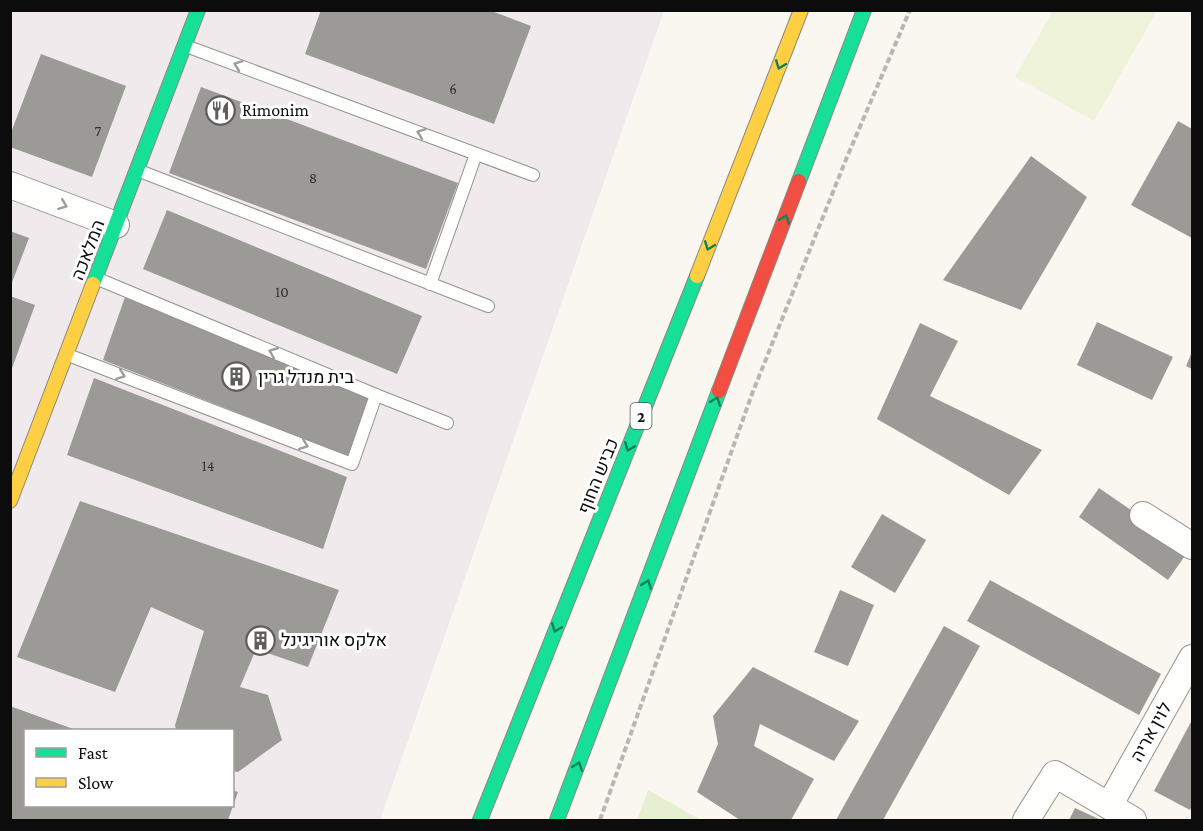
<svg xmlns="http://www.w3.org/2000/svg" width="1203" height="831" font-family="'Crimson Pro',Heebo,serif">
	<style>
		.industrial { fill: #f1eaed; fill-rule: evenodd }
		.green { fill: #e6efd0 }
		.pitch { fill: #eef3da }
		.building { fill: #9c9a96 }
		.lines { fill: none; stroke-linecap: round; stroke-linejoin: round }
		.lane-casing { stroke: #93928f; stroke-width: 14 }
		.street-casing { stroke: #93928f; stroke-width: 28 }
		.fast-casing { stroke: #8a8885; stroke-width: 16 }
		.slow-casing { stroke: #8a8885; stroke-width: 16 }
		.jam-casing { stroke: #8a8885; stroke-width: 16 }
		.path { stroke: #b7b6b5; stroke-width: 4; stroke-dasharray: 6 3; stroke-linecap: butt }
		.lane { stroke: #fefefd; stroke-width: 12 }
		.street { stroke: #fefefd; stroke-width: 26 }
		.fast { stroke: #16e098; stroke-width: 14 }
		.slow { stroke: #ffcf43; stroke-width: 14 }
		.jam { stroke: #f24e42; stroke-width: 14 }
		.oneway { stroke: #9d9d9d }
		.oneway2 { stroke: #128159 }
		.labels { text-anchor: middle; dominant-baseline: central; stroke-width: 6; stroke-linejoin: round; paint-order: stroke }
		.number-label { font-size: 15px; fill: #30302e }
		.shield { fill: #fff; stroke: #555; stroke-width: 1.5 }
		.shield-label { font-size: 16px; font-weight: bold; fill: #0c0c0c }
		.poi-label { font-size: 18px; fill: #0c0c0c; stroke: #fff; text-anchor: start }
		.street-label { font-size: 18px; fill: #0c0c0c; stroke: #fff }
	</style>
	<rect width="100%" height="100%" fill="#faf7f0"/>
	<path class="industrial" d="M10,11H664L380,820H11ZM26,730H232V806H26Z"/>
	<path class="green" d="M648,790L701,820H637Z"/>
	<path class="pitch" d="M1053,11H1157L1094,121L1015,77Z"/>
	<g class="building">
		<path d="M321,10H489L531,26L494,124L305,54Z"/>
		<path d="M41,54L126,86L92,177L10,147V135Z"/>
		<path d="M201,87L458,183L426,269L169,173Z"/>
		<path d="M1178,121L1192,129V238L1131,205Z"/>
		<path d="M1031,156L1087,197L1021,310L943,280Z"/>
		<path d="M167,210L422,316L397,374L143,269Z"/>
		<path d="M10,231L29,238L11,285H10Z"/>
		<path d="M10,296L35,305L11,371H10Z"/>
		<path d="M125,297L370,395L348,456L103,360Z"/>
		<path d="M1097,322L1173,357L1152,400L1077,365Z"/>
		<path d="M920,323L958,341L930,396L1042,450L1009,495L877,419Z"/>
		<path d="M1192,352V369L1186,366Z"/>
		<path d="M94,378L347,477L323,549L67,455Z"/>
		<path d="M1099,488L1189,550L1168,580L1079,517Z"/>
		<path d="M80,501L339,590L308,667L256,649L240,687L268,695L282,740L238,772L232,771V730H176L175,725L204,631L151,607L115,692L17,657Z"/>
		<path d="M882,514L926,540L895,593L851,567Z"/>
		<path d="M990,580L1161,674L1139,715L967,621Z"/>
		<path d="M840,590L874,605L848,666L814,652Z"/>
		<path d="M944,626L980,646L883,820H836Z"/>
		<path d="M753,667L859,721L834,761L760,724L754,746L814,779L791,820H740L697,792L718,744L713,716Z"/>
		<path d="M10,706L76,730H26V806H232V790L238,792L228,820H10Z"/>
		<path d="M1192,720V806L1190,810L1154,791Z"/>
		<path d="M1075,808L1101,820H1069Z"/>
	</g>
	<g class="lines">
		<defs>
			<g id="lane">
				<path d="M186,46L533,175"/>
				<path d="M137,170L488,306"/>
				<path d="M430,284L476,154"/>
				<path d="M68,355L352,464L376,395L98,279"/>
				<path d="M376,395L447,423"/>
			</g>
			<g id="street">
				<path d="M10,185L116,225"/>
				<path d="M1143,515L1192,546"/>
				<path d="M1109,806L1192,658"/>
				<path d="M1026,820L1055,774L1133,820"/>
			</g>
			<g id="fast">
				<path d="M799,181L864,10"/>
				<path d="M93,284L198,10"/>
				<path d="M480,820L697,276"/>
				<path d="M557,820L719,391"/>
			</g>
			<g id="slow">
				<path d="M697,276L801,10"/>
				<path d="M10,501L93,284"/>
			</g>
			<path id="jam" d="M719,391L799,181"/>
		</defs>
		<use href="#lane" class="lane-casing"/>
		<use href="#street" class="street-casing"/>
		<use href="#fast" class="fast-casing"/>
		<use href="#slow" class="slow-casing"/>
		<use href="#jam" class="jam-casing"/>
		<path class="path" d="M600,820L752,394L847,157L910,10"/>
		<use href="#lane" class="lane"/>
		<use href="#street" class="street"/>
		<use href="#fast" class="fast"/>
		<use href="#slow" class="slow"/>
		<use href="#jam" class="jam"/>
	</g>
	<defs><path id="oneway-chevron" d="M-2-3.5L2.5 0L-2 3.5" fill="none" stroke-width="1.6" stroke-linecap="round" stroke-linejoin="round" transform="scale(1.5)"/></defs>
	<g class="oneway">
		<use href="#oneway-chevron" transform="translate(238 65) rotate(-160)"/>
		<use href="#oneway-chevron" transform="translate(421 133) rotate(-160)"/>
		<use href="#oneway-chevron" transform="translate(63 205) rotate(21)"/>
		<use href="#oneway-chevron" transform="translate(273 352) rotate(-158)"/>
		<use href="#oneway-chevron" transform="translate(121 375) rotate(21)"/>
		<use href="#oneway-chevron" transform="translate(304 445) rotate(21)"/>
	</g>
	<g class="oneway2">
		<use href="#oneway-chevron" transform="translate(780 65) rotate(111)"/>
		<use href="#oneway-chevron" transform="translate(785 219) rotate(-69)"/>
		<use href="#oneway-chevron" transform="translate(709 246) rotate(111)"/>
		<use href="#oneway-chevron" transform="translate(716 401) rotate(-69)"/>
		<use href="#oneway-chevron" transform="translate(629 447) rotate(112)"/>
		<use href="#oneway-chevron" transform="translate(647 584) rotate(-69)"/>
		<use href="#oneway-chevron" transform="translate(556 628) rotate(112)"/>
		<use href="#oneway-chevron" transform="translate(578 766) rotate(-69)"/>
	</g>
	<defs>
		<symbol id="restaurant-ring" viewBox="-11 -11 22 22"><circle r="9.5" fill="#fff" stroke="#5f5e5c" stroke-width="1.5"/><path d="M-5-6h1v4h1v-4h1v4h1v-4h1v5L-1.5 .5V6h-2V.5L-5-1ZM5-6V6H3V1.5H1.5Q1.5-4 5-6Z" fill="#5f5e5c"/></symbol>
		<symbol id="building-ring" viewBox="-11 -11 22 22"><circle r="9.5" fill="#fff" stroke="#5f5e5c" stroke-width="1.5"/><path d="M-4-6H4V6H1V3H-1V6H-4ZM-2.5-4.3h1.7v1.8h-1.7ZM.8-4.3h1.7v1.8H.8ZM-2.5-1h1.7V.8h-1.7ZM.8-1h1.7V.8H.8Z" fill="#5f5e5c"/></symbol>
	</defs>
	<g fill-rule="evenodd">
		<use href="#restaurant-ring" x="204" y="94" width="33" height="33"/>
		<use href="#building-ring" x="220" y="360" width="33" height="33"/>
		<use href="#building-ring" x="244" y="624" width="33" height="33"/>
	</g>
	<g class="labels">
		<g class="number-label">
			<text x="453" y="89">6</text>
			<text x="98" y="131">7</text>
			<text x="313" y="178">8</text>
			<text x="282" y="292">10</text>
			<text x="208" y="466">14</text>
		</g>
		<rect class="shield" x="630.5" y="403" width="21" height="26" rx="4.5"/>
		<g class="shield-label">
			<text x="641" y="416">2</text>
		</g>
		<g class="poi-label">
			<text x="242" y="110">Rimonim</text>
			<text x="258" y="377">בית מנדל גרין</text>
			<text x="281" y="640">אלקס אוריגינל</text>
		</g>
		<g class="street-label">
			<text transform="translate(88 250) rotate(-69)">המלאכה</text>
			<text transform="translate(598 476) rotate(-68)">כביש החוף</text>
			<text transform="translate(1151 732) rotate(-61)">לוין אריה</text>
		</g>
	</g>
	<rect width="1203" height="831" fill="none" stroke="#0c0c0c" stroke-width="24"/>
	<rect x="24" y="729" width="210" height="78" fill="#ffffff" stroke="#9e9e9e" stroke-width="1.5"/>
	<rect x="36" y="748" width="30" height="9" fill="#16e098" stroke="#9e9e9e" stroke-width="1.5"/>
	<text x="78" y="759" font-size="18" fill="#0c0c0c">Fast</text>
	<rect x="36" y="778" width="30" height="9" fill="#ffcf43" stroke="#9e9e9e" stroke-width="1.5"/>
	<text x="78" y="789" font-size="18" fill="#0c0c0c">Slow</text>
</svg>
